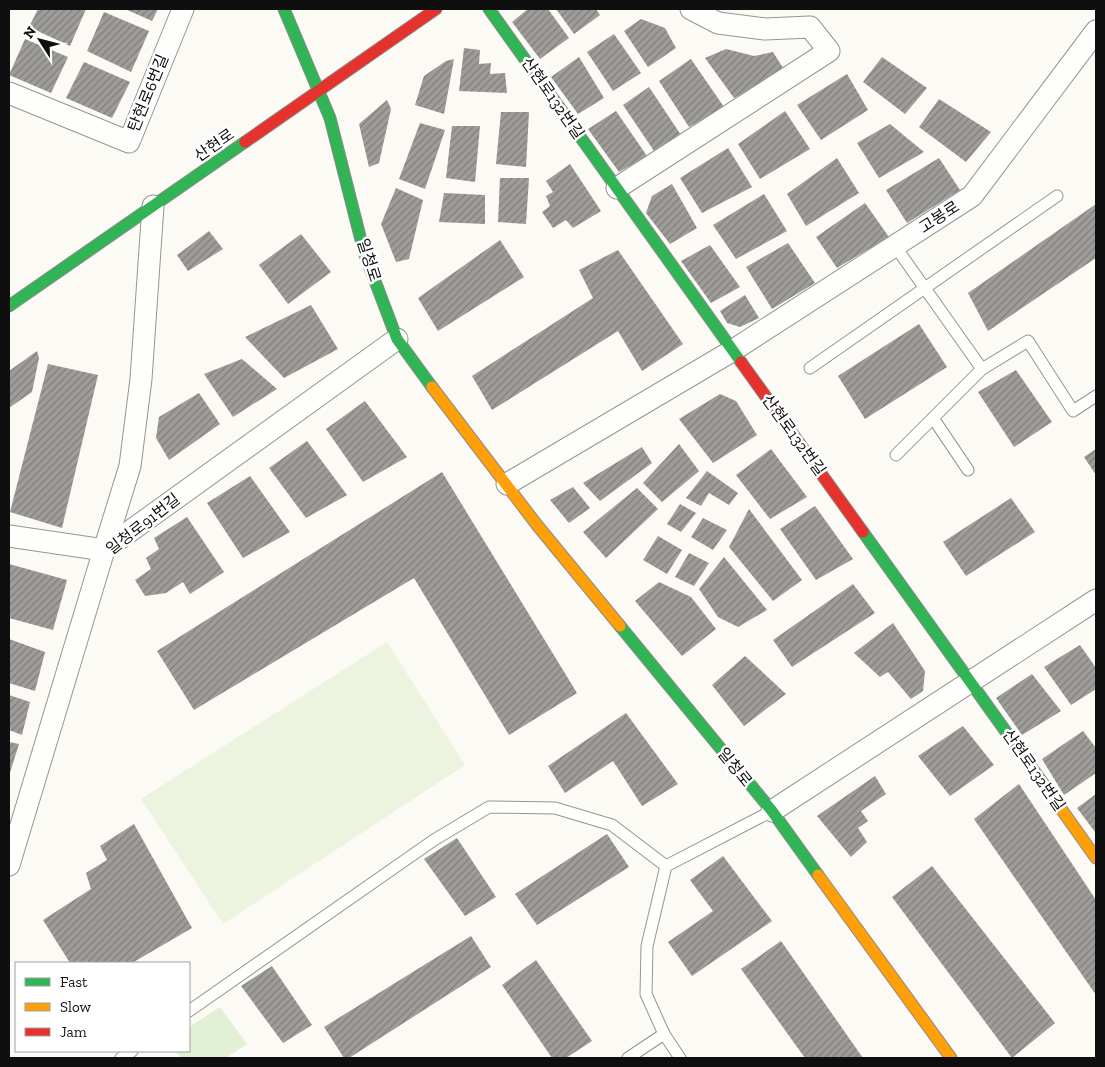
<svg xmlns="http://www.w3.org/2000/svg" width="1105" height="1067" font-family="'Zilla Slab','Noto Sans KR',serif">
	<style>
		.park { fill: #e2f0d5 }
		.pitch { fill: #ecf4df }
		.building { fill: url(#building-hatch) }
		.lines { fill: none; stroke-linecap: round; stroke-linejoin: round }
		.lane-casing { stroke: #959592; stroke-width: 13 }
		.street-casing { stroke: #959592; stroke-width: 23 }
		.fast-casing { stroke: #8c8b89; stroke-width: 13 }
		.slow-casing { stroke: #8c8b89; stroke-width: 13 }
		.jam-casing { stroke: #8c8b89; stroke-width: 13 }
		.lane { stroke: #fefefd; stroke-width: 11 }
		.street { stroke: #fefefd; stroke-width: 21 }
		.fast { stroke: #30b455; stroke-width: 11 }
		.slow { stroke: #ff9f0a; stroke-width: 11 }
		.jam { stroke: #e5322d; stroke-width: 11 }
		.labels { text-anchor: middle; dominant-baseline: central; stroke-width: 5; stroke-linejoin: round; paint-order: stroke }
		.street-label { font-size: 16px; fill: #0f0f0f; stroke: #fff }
	</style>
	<defs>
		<pattern id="building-hatch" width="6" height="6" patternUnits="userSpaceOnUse" patternTransform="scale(1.25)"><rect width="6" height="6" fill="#9f9d99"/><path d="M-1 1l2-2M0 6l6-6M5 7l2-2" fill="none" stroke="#807e7b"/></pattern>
	</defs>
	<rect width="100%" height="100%" fill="#fbfaf4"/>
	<path class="park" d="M220,1007L247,1044L226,1058H181L176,1051H189V1027Z"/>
	<path class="pitch" d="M387,642L465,765L223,924L141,799Z"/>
	<g class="building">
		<path d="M38,9H86L70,46L29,27Z"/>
		<path d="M125,9H158L152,21Z"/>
		<path d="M528,9H548L569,38L540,59L512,22Z"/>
		<path d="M556,9H596L600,15L574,34Z"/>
		<path d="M104,12L149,31L131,72L87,51Z"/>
		<path d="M641,19L665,28L676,48L648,67L624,31Z"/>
		<path d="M614,34L641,73L613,91L587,52Z"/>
		<path d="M25,39L68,57L51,93L9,75Z"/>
		<path d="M464,48L480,50L479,64L491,63L490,74L505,73L507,93L459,91Z"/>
		<path d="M726,49L754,56L773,52L785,71L734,98L705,58Z"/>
		<path d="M579,57L604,98L578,114L551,77Z"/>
		<path d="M882,57L927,88L905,114L863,82Z"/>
		<path d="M454,59L444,114L415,105L424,76L446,61Z"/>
		<path d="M691,59L724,107L689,127L659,81Z"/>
		<path d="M84,62L130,82L112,118L66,98Z"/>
		<path d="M847,74L868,110L821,140L797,105Z"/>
		<path d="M649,87L681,135L654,151L623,105Z"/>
		<path d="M939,99L991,132L966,162L919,127Z"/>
		<path d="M387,100L391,109L379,163L369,167L359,124Z"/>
		<path d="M616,111L647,156L619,172L588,129Z"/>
		<path d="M785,111L810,149L760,179L738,144Z"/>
		<path d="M501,112H529L526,167L496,164Z"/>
		<path d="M420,123L445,130L425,189L399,179Z"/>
		<path d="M890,124L924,152L879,178L857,143Z"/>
		<path d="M452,126H480L475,182L446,178Z"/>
		<path d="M728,148L752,187L702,213L680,178Z"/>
		<path d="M837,158L859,193L806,226L787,194Z"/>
		<path d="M939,158L960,190L907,223L886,190Z"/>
		<path d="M570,164L601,211L573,228L566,220L553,228L542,212L550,206L546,196L553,192L546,181Z"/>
		<path d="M500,178H529L526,224L498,222Z"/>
		<path d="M672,184L697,228L670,244L646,213L652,196Z"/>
		<path d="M396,188L423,200L409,259L396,262L381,224Z"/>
		<path d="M444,193L485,195V224L439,222Z"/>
		<path d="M764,194L787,231L736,259L713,225Z"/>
		<path d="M865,203L889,237L837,268L816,237Z"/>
		<path d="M1096,204V258L988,331L968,293Z"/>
		<path d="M209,231L223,249L188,271L177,255Z"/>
		<path d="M301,234L331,272L288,304L259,265Z"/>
		<path d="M500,240L524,277L438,331L418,298Z"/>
		<path d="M788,243L815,283L772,309L746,267Z"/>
		<path d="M710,245L740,287L711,303L681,261Z"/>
		<path d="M618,250L683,344L642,371L618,331L492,410L472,376L593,298L579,270Z"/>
		<path d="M745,295L759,318L740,327L727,323L720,311Z"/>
		<path d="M311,305L338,349L284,378L245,337Z"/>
		<path d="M919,324L947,367L865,419L838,376Z"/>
		<path d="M37,351L39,358L32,392L9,408V371Z"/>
		<path d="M242,359L277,389L233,417L204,374Z"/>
		<path d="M48,364L98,375L62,528L10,512Z"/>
		<path d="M1016,370L1052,422L1014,447L978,392Z"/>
		<path d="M199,393L220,424L169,460L156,438L159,417Z"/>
		<path d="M720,394L736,401L757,435L713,463L679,419Z"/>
		<path d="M365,401L407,457L363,482L326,429Z"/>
		<path d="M307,441L347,495L306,518L269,468Z"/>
		<path d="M679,444L699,471L662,502L643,483Z"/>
		<path d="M642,447L652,463L600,501L583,483Z"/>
		<path d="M771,449L807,497L770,519L736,475Z"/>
		<path d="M1096,449V475L1084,457Z"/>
		<path d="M707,471L738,493L729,505L709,493L701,506L686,498Z"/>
		<path d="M442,472L577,693L509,735L414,578L194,710L157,651Z"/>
		<path d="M250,476L290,532L243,558L207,503Z"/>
		<path d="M573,487L590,508L569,523L550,500Z"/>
		<path d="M637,488L658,509L606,558L583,532Z"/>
		<path d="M1011,498L1035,532L966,576L943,542Z"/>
		<path d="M680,504L696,513L681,532L667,524Z"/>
		<path d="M815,506L853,559L816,580L780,529Z"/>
		<path d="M749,509L802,580L773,601L729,547Z"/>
		<path d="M187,517L224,572L190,594L183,582L166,593L145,596L135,580L151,569L146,558L159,549L154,538Z"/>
		<path d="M703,518L727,530L713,550L691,537Z"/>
		<path d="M658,536L682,550L667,574L643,560Z"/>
		<path d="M689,553L709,563L694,586L675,577Z"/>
		<path d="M724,557L767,610L738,627L718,617L699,589Z"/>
		<path d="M9,564L67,580L53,630L9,618Z"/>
		<path d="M659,582L691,597L716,629L682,656L635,601Z"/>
		<path d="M853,584L875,613L792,667L773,640Z"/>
		<path d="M893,623L925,671L923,691L911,699L888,672L880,677L854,653Z"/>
		<path d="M9,639L45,652L35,691L9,683Z"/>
		<path d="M1080,645L1096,668V689L1071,705L1044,667Z"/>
		<path d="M745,656L786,694L744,726L712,685Z"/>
		<path d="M1032,674L1061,711L1022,735L996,698Z"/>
		<path d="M9,695L30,702L22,735L9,730Z"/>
		<path d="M626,713L678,784L642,806L613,761L565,793L548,766Z"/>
		<path d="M963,726L994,765L950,796L918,756Z"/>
		<path d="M1083,731L1096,748V773L1064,795L1042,759Z"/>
		<path d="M9,742L19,744L9,776Z"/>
		<path d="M875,776L886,794L861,811L868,821L858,828L867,842L851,857L817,816Z"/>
		<path d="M1019,784L1096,900V995L974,819Z"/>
		<path d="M1096,794V831L1095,832L1077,808Z"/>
		<path d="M134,824L192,928L132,963H70L43,920L91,889L86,873L107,860L100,846Z"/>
		<path d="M607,834L629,867L537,925L515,894Z"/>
		<path d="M457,838L496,897L465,916L424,859Z"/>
		<path d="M723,856L772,921L692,976L668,942L713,911L690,880Z"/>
		<path d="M932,866L1055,1023L1012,1058L892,897Z"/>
		<path d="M471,936L491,967L349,1058H344L324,1027Z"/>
		<path d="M781,941L863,1058H805L741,969Z"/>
		<path d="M536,960L592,1041L566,1058H552L502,985Z"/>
		<path d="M272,966L312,1025L283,1043L241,986Z"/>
	</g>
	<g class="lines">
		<defs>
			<g id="lane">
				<path d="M895,246L982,369"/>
				<path d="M810,368L1057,196"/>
				<path d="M933,418L968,470"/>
				<path d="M896,455L982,369L1028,341L1073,411L1096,396"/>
				<path d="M189,1011L434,840L489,807L555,808L612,825L666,866"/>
				<path d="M121,1058L132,1051"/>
				<path d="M628,1058L664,1034"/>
				<path d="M680,1058L664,1034L646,994L647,946L666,866L772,811"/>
			</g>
			<g id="street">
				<path d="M9,93L129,142L183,9"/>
				<path d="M617,188L829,51L810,27L765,29L718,23L691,9"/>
				<path d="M507,484L732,351L972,196L1096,31"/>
				<path d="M9,536L104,550L130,466L141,379L153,206"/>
				<path d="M772,811L1096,600"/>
				<path d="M9,865L104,550L397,339"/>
			</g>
			<g id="fast">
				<path d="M284,9L330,118L364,252L397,339L432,387"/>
				<path d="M489,9L741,362"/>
				<path d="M9,306L245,142"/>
				<path d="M863,532L1042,782"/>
				<path d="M620,626L772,811L818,875"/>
			</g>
			<g id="slow">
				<path d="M432,387L537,525L620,626"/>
				<path d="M1042,782L1096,858"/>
				<path d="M818,875L951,1058"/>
			</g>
			<g id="jam">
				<path d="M245,142L436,9"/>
				<path d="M741,362L863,532"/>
			</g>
		</defs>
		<use href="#lane" class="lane-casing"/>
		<use href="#street" class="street-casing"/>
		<use href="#fast" class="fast-casing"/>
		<use href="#slow" class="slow-casing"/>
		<use href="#jam" class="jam-casing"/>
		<use href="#lane" class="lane"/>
		<use href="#street" class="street"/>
		<use href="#fast" class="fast"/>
		<use href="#slow" class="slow"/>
		<use href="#jam" class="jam"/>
	</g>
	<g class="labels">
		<g class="street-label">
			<text transform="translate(148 93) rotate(-68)">탄현로6번길</text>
			<text transform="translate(553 98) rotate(55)">산현로132번길</text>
			<text transform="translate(214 145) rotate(-35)">산현로</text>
			<text transform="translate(939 217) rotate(-33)">고봉로</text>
			<text transform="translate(369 260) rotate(72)">일청로</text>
			<text transform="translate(794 435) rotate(54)">산현로132번길</text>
			<text transform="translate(143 524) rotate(-38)">일청로91번길</text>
			<text transform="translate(735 767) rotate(51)">일청로</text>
			<text transform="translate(1034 770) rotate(55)">산현로132번길</text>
		</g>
	</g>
	<rect width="1105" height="1067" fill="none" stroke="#0f0f0f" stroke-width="20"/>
	<rect x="15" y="962" width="175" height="90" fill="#ffffff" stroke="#9f9f9f"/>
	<rect x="25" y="978" width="25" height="8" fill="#30b455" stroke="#9f9f9f"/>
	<text x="60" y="987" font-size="15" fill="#0f0f0f">Fast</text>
	<rect x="25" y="1003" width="25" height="8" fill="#ff9f0a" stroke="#9f9f9f"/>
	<text x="60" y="1012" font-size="15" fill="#0f0f0f">Slow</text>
	<rect x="25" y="1028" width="25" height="8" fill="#e5322d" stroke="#9f9f9f"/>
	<text x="60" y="1037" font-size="15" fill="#0f0f0f">Jam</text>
	<g transform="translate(40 40) rotate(306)" stroke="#ffffff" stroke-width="4" paint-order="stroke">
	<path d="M0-4L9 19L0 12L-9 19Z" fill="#0f0f0f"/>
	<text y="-8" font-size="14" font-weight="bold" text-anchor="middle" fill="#0f0f0f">N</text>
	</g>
</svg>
